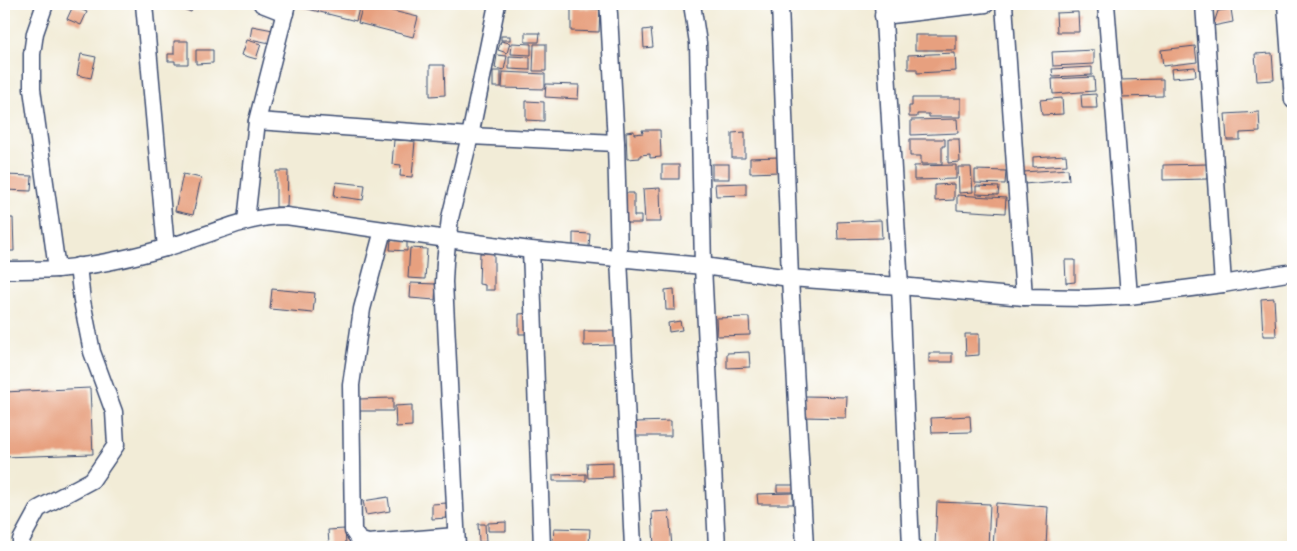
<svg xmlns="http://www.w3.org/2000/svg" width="1297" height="551" font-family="'Gochi Hand',sans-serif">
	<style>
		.building { fill: #e7a07f }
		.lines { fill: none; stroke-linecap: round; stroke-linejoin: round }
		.minor-casing { stroke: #3b4b70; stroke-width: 19 }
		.minor { stroke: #fff; stroke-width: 16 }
	</style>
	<rect width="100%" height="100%" fill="#fff"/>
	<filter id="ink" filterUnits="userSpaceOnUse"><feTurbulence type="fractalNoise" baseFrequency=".02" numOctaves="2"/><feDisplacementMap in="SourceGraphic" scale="10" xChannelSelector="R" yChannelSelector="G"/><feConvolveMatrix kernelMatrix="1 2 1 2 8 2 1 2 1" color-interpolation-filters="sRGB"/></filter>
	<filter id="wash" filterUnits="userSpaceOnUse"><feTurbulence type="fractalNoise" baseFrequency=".0096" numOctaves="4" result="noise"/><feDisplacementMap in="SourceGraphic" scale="20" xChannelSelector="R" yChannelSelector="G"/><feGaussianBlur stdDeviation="1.12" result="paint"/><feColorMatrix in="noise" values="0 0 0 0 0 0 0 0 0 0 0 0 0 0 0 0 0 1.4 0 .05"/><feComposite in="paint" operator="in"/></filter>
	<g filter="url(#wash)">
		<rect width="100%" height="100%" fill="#f2ecd7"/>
		<g id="blocks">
			<g class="building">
				<path d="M74,4H91L89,9Z"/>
				<path d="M179,4H194L191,12L178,7Z"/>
				<path d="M301,4H360L356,21L300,7Z"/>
				<path d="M363,4L418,17L413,37L358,23Z"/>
				<path d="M73,6L87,12L81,25L67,19Z"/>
				<path d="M571,8L600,9L599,32L571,31Z"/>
				<path d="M1231,9L1233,22L1213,26L1218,11Z"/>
				<path d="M1078,12L1079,32H1057L1056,13Z"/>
				<path d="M252,26L273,30L270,43L250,39Z"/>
				<path d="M651,29L653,47L644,48L643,30Z"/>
				<path d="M525,33H540L539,42H525Z"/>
				<rect x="915" y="35" width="41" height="15"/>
				<rect x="501" y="36" width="9" height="4"/>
				<path d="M247,40L261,44L256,59L242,55Z"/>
				<path d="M174,41H188V64H175V61H168V54H174Z"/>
				<path d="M501,41L510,43L507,53L498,50Z"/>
				<path d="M512,43L531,44V55L511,54Z"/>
				<path d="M534,44H546V71H533Z"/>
				<path d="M1195,46L1197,62L1163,66L1161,50Z"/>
				<path d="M196,50H213V63L196,64Z"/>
				<path d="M1094,50V64L1053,66L1052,52Z"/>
				<path d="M955,53L956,71L917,73V69H908V55Z"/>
				<path d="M1272,53L1274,80L1257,81L1255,54Z"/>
				<path d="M81,54L96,57L91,78L77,75Z"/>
				<path d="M497,55L507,56L504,70L495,68Z"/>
				<path d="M509,56L530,57V70L509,69Z"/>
				<path d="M430,65H444L445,95L430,96Z"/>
				<path d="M1092,67V75L1053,77L1052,69Z"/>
				<path d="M1195,67L1196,76L1172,78L1171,69Z"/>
				<rect x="493" y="71" width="8" height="16"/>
				<path d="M503,72L545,74V89L502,88Z"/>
				<path d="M1094,77L1095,91L1053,94L1052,79Z"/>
				<path d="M1163,79V96L1120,97L1119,80Z"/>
				<path d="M546,84L579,85L578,99L545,97Z"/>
				<path d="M1096,94L1097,108H1082L1081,95Z"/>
				<path d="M912,98H961V117H929V114H917V117H909V106H912Z"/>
				<path d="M1062,98L1063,114L1042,115L1040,100Z"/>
				<path d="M526,101L544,102V121L526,120Z"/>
				<path d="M1259,112L1260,132L1240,133V140H1227L1225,114Z"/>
				<path d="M957,119L958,133L911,135V120Z"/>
				<path d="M642,130H660L661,157L650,158V154L640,155V158L627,159L626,132L634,131V134L643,133Z"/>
				<path d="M745,132V158H732V133Z"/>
				<path d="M910,139H945V146H942V164H921V156H910Z"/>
				<path d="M948,139H959L960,162L948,163Z"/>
				<path d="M394,140L415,141L412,177L400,176L401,165L392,164Z"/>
				<path d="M1066,155L1067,165L1033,167V157Z"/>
				<path d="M779,157V172L750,173V158Z"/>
				<rect x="712" y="164" width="17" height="15"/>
				<path d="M1207,164V179L1163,180V165Z"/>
				<rect x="662" y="165" width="17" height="14"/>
				<path d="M956,165V179L914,180V166Z"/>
				<path d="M958,167H971L973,192L959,193Z"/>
				<path d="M1068,169L1069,180L1024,184L1023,172Z"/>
				<path d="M975,170L1006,171L1005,184L975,183Z"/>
				<path d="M276,171H288L287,207H276Z"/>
				<path d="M183,174L201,178L193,215L175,211Z"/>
				<path d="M4,175L32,176L31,191L4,190Z"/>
				<path d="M336,182L365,185L363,200L334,196Z"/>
				<path d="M746,183V195L716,196L715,184Z"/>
				<path d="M954,184V200L935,201V185Z"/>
				<path d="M976,186L999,187L998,195L976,194Z"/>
				<path d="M660,188L661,222H645L643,189Z"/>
				<path d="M625,193H634V216H641V223H625Z"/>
				<path d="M957,195L1006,198L1005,213L957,210Z"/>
				<path d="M4,218H13L14,251H4Z"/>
				<path d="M881,220L882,238L838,239L837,222Z"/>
				<path d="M573,233L590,234L589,247L573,246Z"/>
				<path d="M391,239L407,240V251L390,250Z"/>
				<path d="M410,248L427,249L425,279L408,278Z"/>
				<path d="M480,253H494V290H485V285L479,284Z"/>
				<path d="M1065,260H1075V282L1066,283Z"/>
				<path d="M411,283L436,284L435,300L410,298Z"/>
				<path d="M272,289L315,293L313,313L270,309Z"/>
				<path d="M674,289L675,310H666L665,290Z"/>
				<path d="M1274,298L1276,336H1263L1261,299Z"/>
				<path d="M531,313L532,334H519V314Z"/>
				<path d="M749,317L750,335L717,336L716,318Z"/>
				<path d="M680,321L682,330L669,332L668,323Z"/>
				<path d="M584,331H615V345L584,346Z"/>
				<path d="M965,334H979V355L966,356Z"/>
				<path d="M749,352L750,367L727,368V353Z"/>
				<rect x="929" y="353" width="23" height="9"/>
				<path d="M90,388L93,454L4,457V392Z"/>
				<path d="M805,396L847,397L846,418L804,417Z"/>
				<path d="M393,398V411H358V399Z"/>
				<path d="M412,405V426L396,427L395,406Z"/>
				<path d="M970,416L971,432L932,433L931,418Z"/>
				<path d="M671,421V436H636V422Z"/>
				<path d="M613,462V477L588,478L587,463Z"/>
				<path d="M586,474V481H553V475Z"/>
				<rect x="777" y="485" width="18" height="7"/>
				<path d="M793,493V504H758L757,494Z"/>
				<path d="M388,497L390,511L366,515L363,501Z"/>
				<path d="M937,502L990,504L988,547H935Z"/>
				<path d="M447,503V518L432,519V504Z"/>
				<path d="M996,503L1048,507L1046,547H993Z"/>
				<path d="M669,511L672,547H654L652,512Z"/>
				<path d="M506,522V531H488V523Z"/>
				<path d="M478,524H485L486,542H479Z"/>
				<path d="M554,528L590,529L589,544L553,543Z"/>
				<path d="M345,529L346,544H329L328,530Z"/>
			</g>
		</g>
	</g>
	<g filter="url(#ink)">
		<use href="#blocks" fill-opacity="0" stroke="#3b4b70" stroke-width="1"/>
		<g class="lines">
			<defs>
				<g id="minor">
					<path d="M45,4L35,33L32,54V89L57,269"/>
					<path d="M144,4L166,248"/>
					<path d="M262,4L285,13"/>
					<path d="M608,4L609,14L616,143L619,258L633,547"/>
					<path d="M692,4L698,43L703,266L717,547"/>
					<path d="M780,4L790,278L805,547"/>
					<path d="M883,4L900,286L911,547"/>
					<path d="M1004,4L1024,297"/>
					<path d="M1106,4L1129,296"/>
					<path d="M1204,4L1223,284"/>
					<path d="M1286,4L1293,100"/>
					<path d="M883,16L986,4"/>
					<path d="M257,121L470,136L616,143"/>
					<path d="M246,221L257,121L287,4"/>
					<path d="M383,230L362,309L351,385L353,531L359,540L368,543L456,536"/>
					<path d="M531,250L542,547"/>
					<path d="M4,270C21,270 39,270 57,269C93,266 130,258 165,248C206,237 243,216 286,216L447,239L531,250L703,266L790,278L900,286L1024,297L1086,298L1129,296L1223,284L1293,272"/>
					<path d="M21,547V540L38,509L92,480L116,445L114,412L92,352L82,301L78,266"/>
					<path d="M457,547L444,282L445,262L450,218L470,136L497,4"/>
				</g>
			</defs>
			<use href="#minor" class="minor-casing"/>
			<use href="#minor" class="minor"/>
		</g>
	</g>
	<rect width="1297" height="551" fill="none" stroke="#fff" stroke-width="20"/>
</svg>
